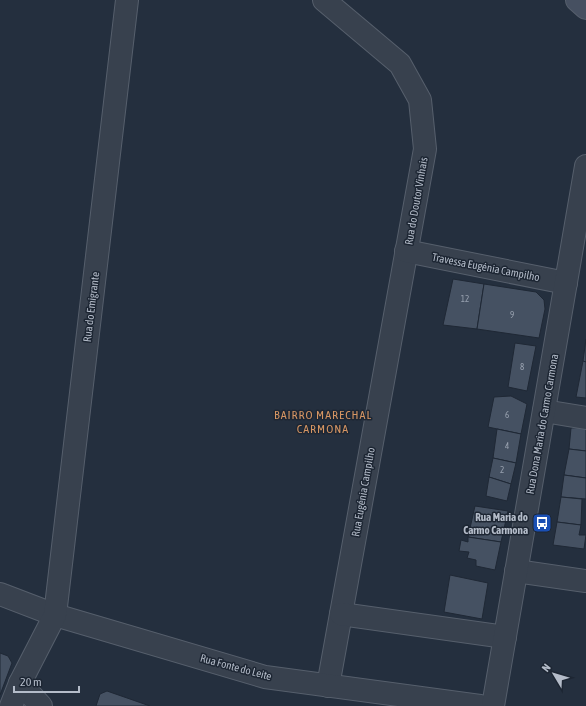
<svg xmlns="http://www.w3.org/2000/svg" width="586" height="706" font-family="'Asap Condensed',sans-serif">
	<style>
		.building { fill: #455162; stroke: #1f2835 }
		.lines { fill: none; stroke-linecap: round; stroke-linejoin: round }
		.street-casing { stroke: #565f6c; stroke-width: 24 }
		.secondary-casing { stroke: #565f6c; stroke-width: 24 }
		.street { stroke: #38414e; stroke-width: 22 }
		.secondary { stroke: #465061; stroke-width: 22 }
		.labels { text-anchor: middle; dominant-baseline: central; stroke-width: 3; stroke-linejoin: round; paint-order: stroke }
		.number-label { font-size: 9px; fill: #98a1af }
		.street-label { font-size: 11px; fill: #b4bcc9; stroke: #1d2633 }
		.poi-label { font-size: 11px; font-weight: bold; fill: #b4bcc9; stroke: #1d2633; text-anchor: end }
		.neighbourhood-label { font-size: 12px; letter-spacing: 1px; fill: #d59563; stroke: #1d2633 }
	</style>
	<rect width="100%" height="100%" fill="#242f3e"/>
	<g class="building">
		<path d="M453,279L484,284L477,329L443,325Z"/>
		<path d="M484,284L536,292L544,300L545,309L539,338L477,329Z"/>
		<path d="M586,339V362L583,361Z"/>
		<path d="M515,343L536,346L527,391L508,387Z"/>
		<path d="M583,361L586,362V398L576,397Z"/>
		<path d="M511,396L527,404L521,434L488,427L494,397Z"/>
		<path d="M586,427V451L569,449L571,428Z"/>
		<path d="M497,429L521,434L516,463L493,458Z"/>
		<path d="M569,449L586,451V478L564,475Z"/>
		<path d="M493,458L516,463L511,484L489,477Z"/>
		<path d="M564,475L586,478V499L561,497Z"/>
		<path d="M489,477L511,484L507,501L486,496Z"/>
		<path d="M561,497L582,499L581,525L557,522Z"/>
		<path d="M475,506L508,511L501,542L468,537Z"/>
		<path d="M557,522L581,525L579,535H586L584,549L553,545Z"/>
		<path d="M468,537L501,542L495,570L476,566V560L467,558L469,552L459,551L461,540L468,542Z"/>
		<path d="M450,575L488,583L482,619L444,612Z"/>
		<path d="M0,653L8,656L12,663L0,695Z"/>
		<path d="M107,691L150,706H96L100,694Z"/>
	</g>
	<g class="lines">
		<defs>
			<g id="street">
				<path d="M324,0L400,64L420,100L425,149L328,686"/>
				<path d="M406,251L566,283"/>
				<path d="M544,411L586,418"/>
				<path d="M516,571L586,581"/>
				<path d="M0,594L55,615L265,677L480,706"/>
				<path d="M341,614L505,637"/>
				<path d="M20,683L41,706"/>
				<path d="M11,706L20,683L55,615L127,0"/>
				<path d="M493,706L586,166"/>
			</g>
			<path id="secondary" d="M577,0L586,8"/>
		</defs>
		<use href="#street" class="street-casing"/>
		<use href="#secondary" class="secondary-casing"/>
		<use href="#street" class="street"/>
		<use href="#secondary" class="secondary"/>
	</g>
	<defs>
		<symbol id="bus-square" viewBox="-11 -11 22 22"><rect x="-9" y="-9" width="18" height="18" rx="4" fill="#1a4fb4" stroke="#1d2633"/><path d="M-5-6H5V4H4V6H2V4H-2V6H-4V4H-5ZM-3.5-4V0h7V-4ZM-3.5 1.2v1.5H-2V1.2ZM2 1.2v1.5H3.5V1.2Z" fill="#fff"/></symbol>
	</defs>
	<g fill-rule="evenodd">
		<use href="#bus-square" x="531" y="512" width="22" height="22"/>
	</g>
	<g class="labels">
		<g class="number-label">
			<text x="465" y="299">12</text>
			<text x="512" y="315">9</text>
			<text x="522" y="367">8</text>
			<text x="507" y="415">6</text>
			<text x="507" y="446">4</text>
			<text x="502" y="470">2</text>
		</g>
		<g class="street-label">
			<text transform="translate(416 201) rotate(-80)">Rua do Doutor Vinhais</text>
			<text transform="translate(486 267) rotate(11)">Travessa Eugénia Campilho</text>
			<text transform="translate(91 307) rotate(-83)">Rua do Emigrante</text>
			<text transform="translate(542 424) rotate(-80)">Rua Dona Maria do Carmo Carmona</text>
			<text transform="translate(363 492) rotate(-80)">Rua Eugénia Campilho</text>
			<text transform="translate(236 667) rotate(15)">Rua Fonte do Leite</text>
		</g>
		<g class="poi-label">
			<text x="528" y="517">Rua Maria do<tspan x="528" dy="13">Carmo Carmona</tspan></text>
		</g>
		<g class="neighbourhood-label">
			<text x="323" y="415">BAIRRO MARECHAL<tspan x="323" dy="14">CARMONA</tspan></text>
		</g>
	</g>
	<g transform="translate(554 674) rotate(308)" stroke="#1d2633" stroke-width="3" paint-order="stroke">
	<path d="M0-3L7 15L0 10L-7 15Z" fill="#b4bcc9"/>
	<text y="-6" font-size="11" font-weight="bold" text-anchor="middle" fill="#b4bcc9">N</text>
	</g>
	<path d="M14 686v6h65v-6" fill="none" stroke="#b4bcc9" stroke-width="2"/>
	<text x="20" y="686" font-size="12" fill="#b4bcc9" stroke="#1d2633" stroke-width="3" paint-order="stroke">20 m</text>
</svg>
